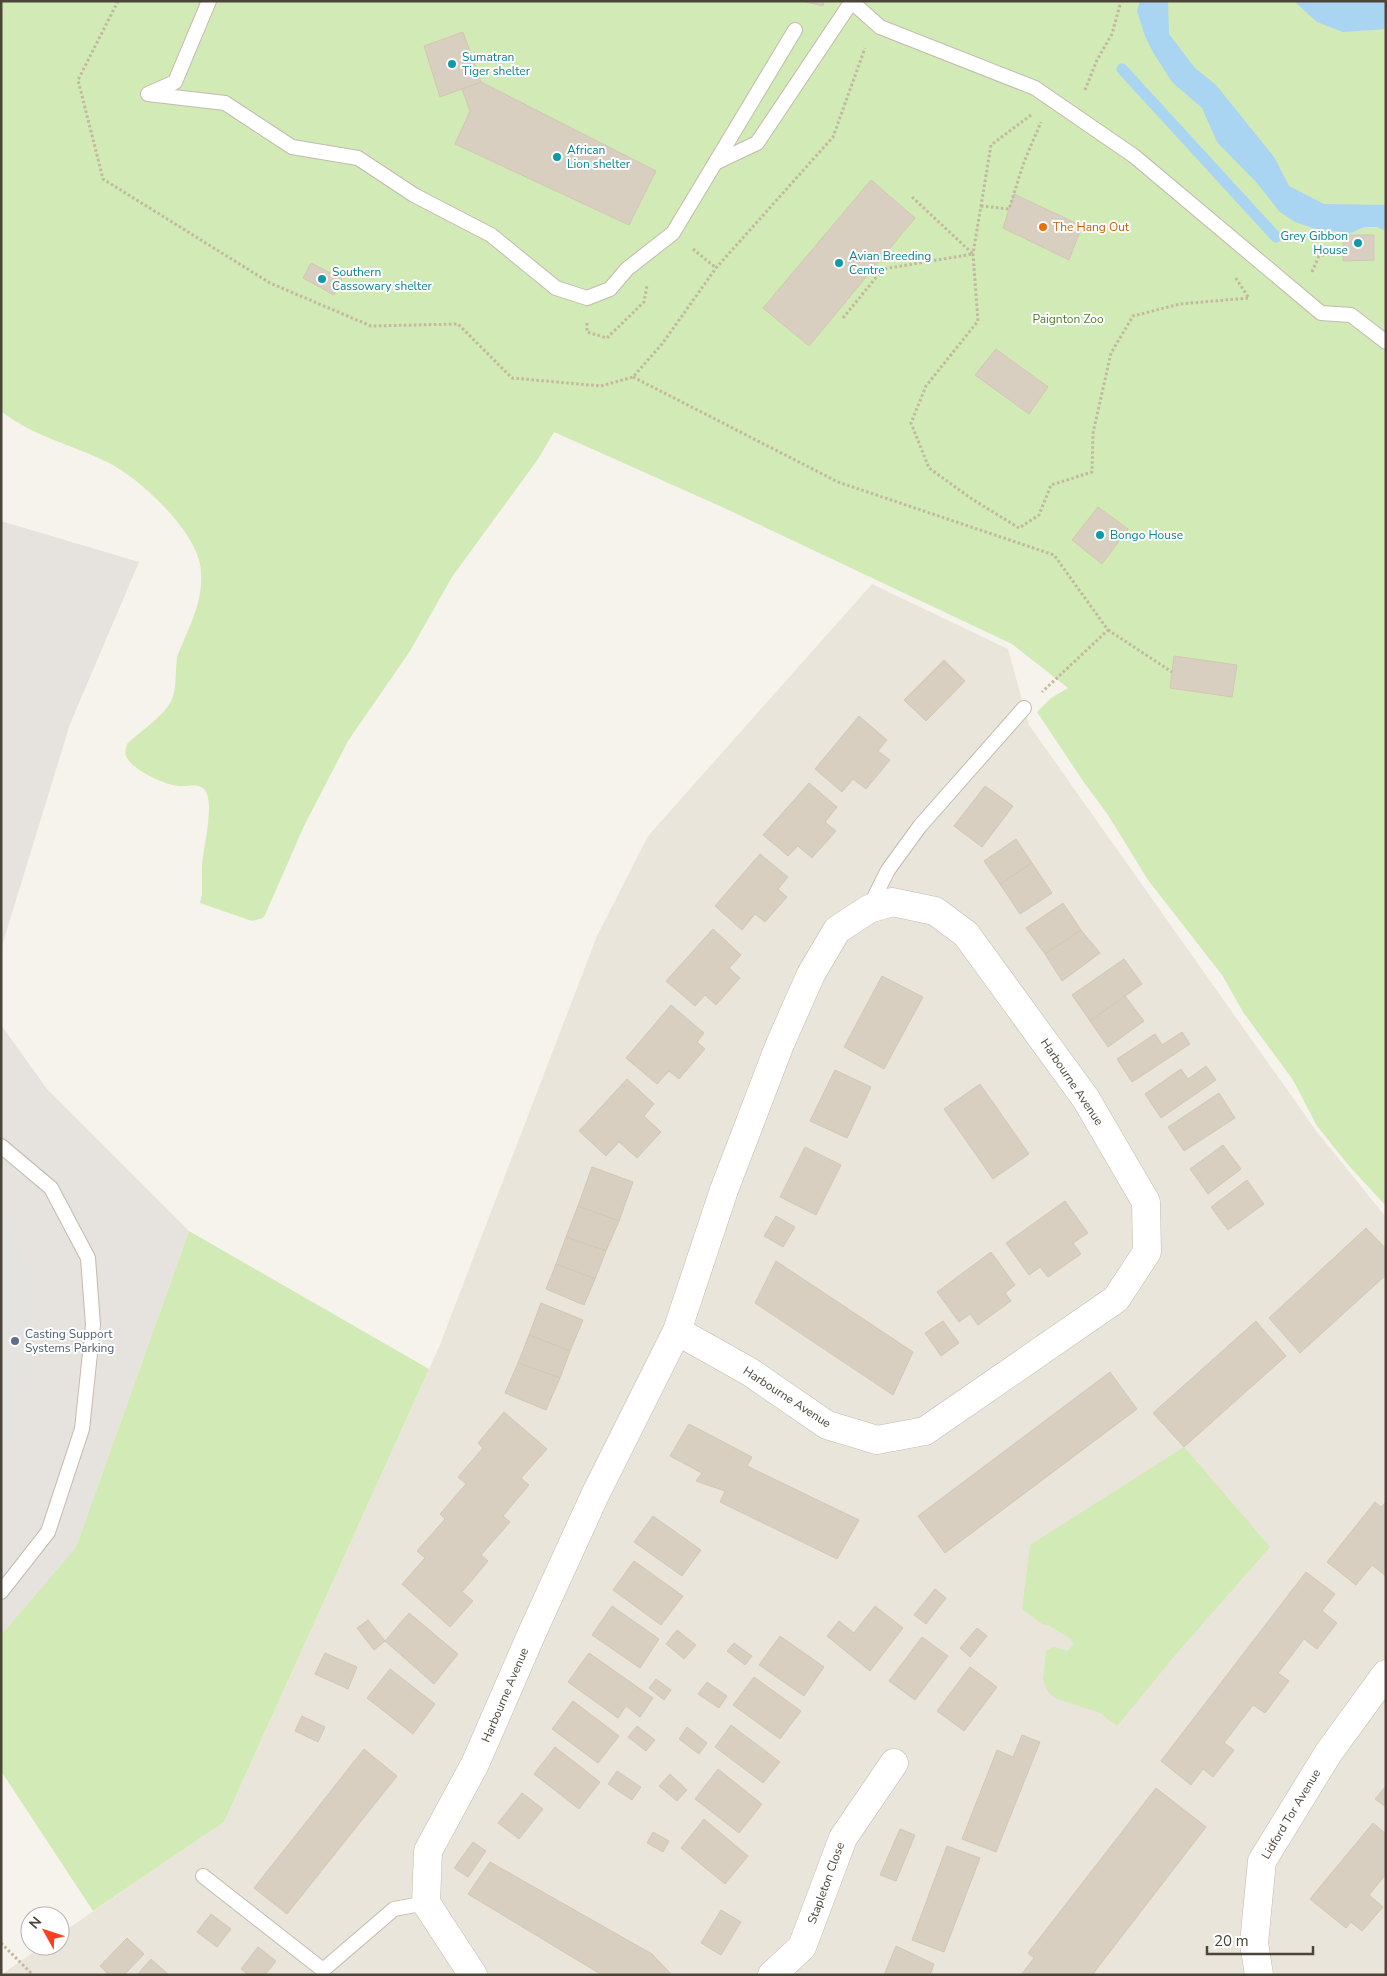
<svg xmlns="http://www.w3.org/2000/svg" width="1387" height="1976" font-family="'Nunito Sans',sans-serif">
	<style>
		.residential { fill: #eae5da }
		.industrial { fill: #e6e2dd }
		.green { fill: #d2eab5 }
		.parking { fill: #e5e3e0 }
		.water { fill: #a9d4f2 }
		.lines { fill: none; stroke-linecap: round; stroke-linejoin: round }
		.stream { stroke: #a9d4f2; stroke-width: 11 }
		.building { fill: #d8cfc1; stroke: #d3c7b4 }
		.service-casing { stroke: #c2bbae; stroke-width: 16 }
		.minor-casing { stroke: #c2bbae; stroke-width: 29 }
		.path { stroke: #c4b79f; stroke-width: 3; stroke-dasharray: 2.5 2.5; stroke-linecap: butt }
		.service { stroke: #fff; stroke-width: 14 }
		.minor { stroke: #fff; stroke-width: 28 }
		.culture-dot { fill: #0f9aa8; stroke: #fff; stroke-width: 2 }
		.food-dot { fill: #e8710a; stroke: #fff; stroke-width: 2 }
		.service-dot { fill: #5c6f8a; stroke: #fff; stroke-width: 2 }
		.labels { text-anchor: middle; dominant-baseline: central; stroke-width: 4; stroke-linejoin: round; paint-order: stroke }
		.culture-label { font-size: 12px; fill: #0d838f; stroke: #fff; text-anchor: start }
		.food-label { font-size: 12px; fill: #c56008; stroke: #fff; text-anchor: start }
		.park-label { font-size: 12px; fill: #4a7f2a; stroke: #fff }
		.street-label { font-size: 12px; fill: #4b4439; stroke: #fff }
		.service-label { font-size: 12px; fill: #4e5e75; stroke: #fff; text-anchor: start }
	</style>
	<rect width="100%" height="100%" fill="#f6f3ec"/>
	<path class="residential" d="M872,584L1008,649L1029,725L1317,1132L1386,1217V1975H1L42,1946H60V1934L224,1822L439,1347L597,936L648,836Z"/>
	<g class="industrial">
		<path d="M1,521L139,562L70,724L1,949Z"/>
		<path d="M1,1025L47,1089L189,1231L76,1547L1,1635Z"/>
	</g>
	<g class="green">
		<path d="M1,1H1386V1206L1350,1167L1317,1126L1293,1080L1243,1012L1222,975L1148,880L1108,815L1083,781L1037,712L1051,698L1068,688L1012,644L722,507L554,432L538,459L452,577L410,651L348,741L304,826L265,915L263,918L252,921L200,903C204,891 201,878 202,865C204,846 209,826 209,807C209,802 208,793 204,789C197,782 187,787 178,786C163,784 132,770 126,756C125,752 126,748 127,744C140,731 165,716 172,699C177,687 175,670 177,658C178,652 182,646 184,640C194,617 203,596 201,571C199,533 140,478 107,462C73,445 32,436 1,411Z"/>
		<path d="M189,1231L429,1369L224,1822L93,1911L1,1771V1635L76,1547Z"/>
		<path d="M1184,1447L1270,1547L1176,1654L1117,1726L1100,1713L1057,1699L1048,1692L1043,1680L1046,1651L1054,1647L1067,1651L1073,1645L1071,1639L1048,1625L1042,1624L1022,1609L1030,1545Z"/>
	</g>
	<path class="parking" d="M1,1220L9,1227L30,1275L34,1304L22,1378L1,1452Z"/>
	<g class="water">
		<path d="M1140,1H1168L1169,34L1195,68L1216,85L1274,157L1289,186L1324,204L1386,205V231L1377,227H1364L1351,233L1316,229L1295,222L1280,212L1257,183L1217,142L1202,108L1172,82L1154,54L1145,36L1137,11Z"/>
		<path d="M1294,1H1386V29L1343,32L1317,22Z"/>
	</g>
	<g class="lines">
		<path class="stream" d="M1122,69L1276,237"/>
	</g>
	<g class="building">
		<path d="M802,1H824L823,6Z"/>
		<path d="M463,32L481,82L440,97L424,46Z"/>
		<path d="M481,82L656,171L629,225L455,144L470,111L462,89Z"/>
		<path d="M871,180L915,218L809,346L763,308Z"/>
		<path d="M1014,194L1082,226L1069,260L1003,228Z"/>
		<path d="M1343,235H1374V260L1343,261Z"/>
		<path d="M311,263L342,279L334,295L303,278Z"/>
		<path d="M996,349L1048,387L1029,414L975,375Z"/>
		<path d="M1098,507L1128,529L1102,564L1072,540Z"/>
		<path d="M1174,656L1237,665L1232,697L1170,688Z"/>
		<path d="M944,660L965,681L926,721L904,700Z"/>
		<path d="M859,716L887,740L878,751L890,760L866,789L853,779L842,792L815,769Z"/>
		<path d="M809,783L837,807L825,822L836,831L812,858L798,846L788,856L763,835Z"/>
		<path d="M985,786L1013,806L982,847L954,826Z"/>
		<path d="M1016,839L1032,863L1000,884L984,861Z"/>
		<path d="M760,854L788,877L778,889L787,897L765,922L755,914L742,930L715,906Z"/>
		<path d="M1032,863L1052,893L1020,914L1000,884Z"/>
		<path d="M1063,903L1081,930L1045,954L1026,928Z"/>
		<path d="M713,929L741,955L729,968L740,978L716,1005L705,995L695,1006L666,981Z"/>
		<path d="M1081,930L1100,953L1062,981L1045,954Z"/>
		<path d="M1124,959L1142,984L1090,1021L1072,995Z"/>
		<path d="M882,976L923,997L884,1069L844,1047Z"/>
		<path d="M1125,996L1144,1021L1108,1047L1090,1021Z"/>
		<path d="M671,1005L704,1033L697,1042L705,1049L679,1079L669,1071L657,1084L626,1058Z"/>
		<path d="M1182,1032L1190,1044L1132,1082L1117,1059L1155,1034L1162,1045Z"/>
		<path d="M1206,1066L1216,1080L1161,1118L1145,1094L1181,1069L1188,1079Z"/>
		<path d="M835,1070L871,1087L847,1138L810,1121Z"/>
		<path d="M627,1079L654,1104L644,1116L661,1132L637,1158L619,1142L606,1156L579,1131Z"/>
		<path d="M980,1084L1029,1154L993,1179L944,1109Z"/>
		<path d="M1219,1093L1235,1118L1184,1151L1168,1127Z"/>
		<path d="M1223,1145L1241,1169L1208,1194L1190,1169Z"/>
		<path d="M805,1147L841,1165L816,1215L780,1197Z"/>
		<path d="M592,1167L633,1182L619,1221L578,1206Z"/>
		<path d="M1247,1180L1264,1204L1228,1230L1211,1207Z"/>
		<path d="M1065,1201L1088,1233L1073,1243L1081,1254L1048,1277L1040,1267L1029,1275L1006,1243Z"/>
		<path d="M578,1206L619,1221L606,1251L566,1237Z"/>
		<path d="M776,1216L795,1227L783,1247L764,1236Z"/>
		<path d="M1366,1228L1386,1249V1275L1300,1353L1269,1318Z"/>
		<path d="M566,1237L606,1251L595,1279L556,1264Z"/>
		<path d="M991,1252L1015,1285L1005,1293L1011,1301L978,1325L970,1314L959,1322L937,1292Z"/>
		<path d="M776,1261L913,1352L893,1395L755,1303Z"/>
		<path d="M556,1264L595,1279L584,1305L546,1289Z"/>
		<path d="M541,1303L583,1320L570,1351L529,1335Z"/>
		<path d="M943,1321L959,1343L941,1356L925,1333Z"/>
		<path d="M1256,1321L1286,1356L1184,1447L1153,1413Z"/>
		<path d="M529,1335L570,1351L560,1378L518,1363Z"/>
		<path d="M518,1363L560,1378L546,1410L505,1393Z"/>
		<path d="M1110,1372L1137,1409L945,1553L918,1516Z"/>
		<path d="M504,1412L547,1449L521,1478L529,1485L503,1516L510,1522L481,1555L488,1561L462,1592L473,1601L450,1627L402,1584L425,1558L417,1551L445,1519L440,1514L466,1484L458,1477L483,1448L478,1443Z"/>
		<path d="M689,1424L752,1457L747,1466L859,1520L837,1559L720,1502L725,1491L696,1481L702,1473L670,1456Z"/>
		<path d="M1375,1502L1381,1507L1386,1502V1576L1372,1565L1356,1585L1327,1562Z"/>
		<path d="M653,1516L701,1550L682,1576L634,1542Z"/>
		<path d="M634,1561L683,1596L661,1625L613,1590Z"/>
		<path d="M1306,1572L1335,1594L1322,1611L1337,1623L1317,1649L1304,1639L1278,1673L1289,1681L1265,1713L1253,1705L1224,1743L1234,1750L1213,1777L1203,1769L1191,1785L1161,1761Z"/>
		<path d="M935,1589L946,1598L926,1624L914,1615Z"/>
		<path d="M612,1606L659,1639L640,1668L592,1635Z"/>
		<path d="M875,1606L903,1628L870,1671L827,1636L839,1621L854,1633Z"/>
		<path d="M409,1613L458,1654L434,1684L385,1641Z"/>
		<path d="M368,1620L385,1641L374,1650L357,1628Z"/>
		<path d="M977,1628L987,1636L970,1657L960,1648Z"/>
		<path d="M677,1630L696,1645L684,1659L666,1644Z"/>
		<path d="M780,1636L824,1667L804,1696L759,1665Z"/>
		<path d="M922,1637L948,1656L915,1700L889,1681Z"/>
		<path d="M734,1643L752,1656L745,1665L727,1651Z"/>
		<path d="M325,1653L357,1667L348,1689L315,1674Z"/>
		<path d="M589,1653L653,1698L640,1717L626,1706L618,1718L568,1682Z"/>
		<path d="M970,1667L997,1687L964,1731L937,1711Z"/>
		<path d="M390,1669L435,1704L413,1734L367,1698Z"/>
		<path d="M754,1677L801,1711L780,1739L733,1705Z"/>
		<path d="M656,1679L671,1690L664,1700L649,1688Z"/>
		<path d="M707,1682L727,1696L719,1708L698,1694Z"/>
		<path d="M573,1701L619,1736L598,1763L552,1729Z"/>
		<path d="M302,1716L325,1727L318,1742L295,1731Z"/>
		<path d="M731,1725L780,1762L763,1783L715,1747Z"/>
		<path d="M637,1726L655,1740L646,1751L628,1737Z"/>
		<path d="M687,1727L707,1743L699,1754L679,1739Z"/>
		<path d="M1022,1735L1040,1742L996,1852L962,1839L997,1750L1013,1757Z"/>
		<path d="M555,1747L600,1782L579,1809L534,1774Z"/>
		<path d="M364,1749L397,1776L287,1914L254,1888Z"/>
		<path d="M718,1769L762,1804L739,1833L695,1799Z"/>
		<path d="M617,1771L641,1787L632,1800L608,1784Z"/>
		<path d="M670,1774L687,1790L677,1801L659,1786Z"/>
		<path d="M1386,1786V1807L1375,1799Z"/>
		<path d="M1156,1788L1206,1827L1092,1975H1021L1034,1958L1028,1953Z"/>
		<path d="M522,1793L543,1809L519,1839L498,1823Z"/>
		<path d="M704,1819L748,1856L725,1884L681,1848Z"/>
		<path d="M1373,1823L1386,1834V1874L1369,1895L1383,1907L1362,1931L1351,1922L1346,1928L1310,1899Z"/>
		<path d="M900,1829L915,1835L896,1881L880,1875Z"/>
		<path d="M653,1832L669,1841L663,1852L647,1843Z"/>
		<path d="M473,1842L486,1851L468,1877L454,1868Z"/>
		<path d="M947,1846L980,1858L944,1952L912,1940Z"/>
		<path d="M490,1862L652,1954L670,1973L668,1975H602L468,1894Z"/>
		<path d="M721,1910L741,1922L721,1955L701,1943Z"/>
		<path d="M211,1914L231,1929L217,1947L197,1932Z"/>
		<path d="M127,1938L144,1954L124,1975H109L100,1966Z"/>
		<path d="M896,1946L934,1964L930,1975H884Z"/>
		<path d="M258,1947L276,1961L265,1975H249L241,1969Z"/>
		<path d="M151,1959L168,1974V1975H137Z"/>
	</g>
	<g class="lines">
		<defs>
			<g id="service">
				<path d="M209,1L175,82L148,94L225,103L292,147L358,158L414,195L491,235L556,288L587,298L610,289L627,269L673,233L795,30"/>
				<path d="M852,2L880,27L1035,88L1134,156L1321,313L1351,315L1386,342"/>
				<path d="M715,163L757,143L852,1"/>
				<path d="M869,908L888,870L920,826L1024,708"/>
				<path d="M1,1146L51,1188L88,1258L93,1325L82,1429L48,1532L1,1592"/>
				<path d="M203,1876L323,1970L394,1909L426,1903"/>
			</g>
			<g id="minor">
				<path d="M473,1975L426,1903L428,1851L475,1764L532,1633L595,1495L677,1331L724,1190L780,1044L811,974L837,930L869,909L892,902L935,911L966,934L1086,1099L1146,1202L1147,1252L1116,1299L925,1431L877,1440L827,1425L750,1372L677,1331"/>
				<path d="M772,1975L802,1947L843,1838L894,1763"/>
				<path d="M1259,1975L1254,1943L1262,1861L1329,1752L1386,1674"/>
			</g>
		</defs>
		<use href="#service" class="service-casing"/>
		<use href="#minor" class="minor-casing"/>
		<g class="path">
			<path d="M118,1L78,80L103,179L270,283L371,326L458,324L512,378L601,386L633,377L662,344L716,268L833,137L865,48"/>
			<path d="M1085,90L1097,60L1112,34L1121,1"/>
			<path d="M1031,115L991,145L973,254L978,321L926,386L911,423L929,468L972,499L1019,528L1039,515L1051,485L1092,472L1093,433L1111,353L1133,316L1180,304L1249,298L1235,277"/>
			<path d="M912,197L973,254"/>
			<path d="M981,206L1009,209L1024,162L1041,122"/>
			<path d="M693,249L716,268"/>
			<path d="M1312,272L1319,256L1343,250"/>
			<path d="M843,318L883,269L973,254"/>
			<path d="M587,323V332L607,338L644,302L647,285"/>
			<path d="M633,377L838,482L1054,555L1108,630L1042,692"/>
			<path d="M1108,630L1172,672"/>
			<path d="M1,1943L33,1975"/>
		</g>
		<use href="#service" class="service"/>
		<use href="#minor" class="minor"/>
	</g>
	<g class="culture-dot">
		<circle cx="452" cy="64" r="5"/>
		<circle cx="557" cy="157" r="5"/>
		<circle cx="1358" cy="243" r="5"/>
		<circle cx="839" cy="263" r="5"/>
		<circle cx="322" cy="279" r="5"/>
		<circle cx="1100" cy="535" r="5"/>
	</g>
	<circle class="food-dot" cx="1043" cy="227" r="5"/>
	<circle class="service-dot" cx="15" cy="1341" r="5"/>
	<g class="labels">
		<g class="culture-label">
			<text x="462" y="57">Sumatran<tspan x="462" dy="14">Tiger shelter</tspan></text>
			<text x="567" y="150">African<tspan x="567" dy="14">Lion shelter</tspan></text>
			<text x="1348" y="236" text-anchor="end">Grey Gibbon<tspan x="1348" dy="14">House</tspan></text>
			<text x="849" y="256">Avian Breeding<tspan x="849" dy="14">Centre</tspan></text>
			<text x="332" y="272">Southern<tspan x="332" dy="14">Cassowary shelter</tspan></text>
			<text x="1110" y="535">Bongo House</text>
		</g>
		<g class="food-label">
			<text x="1053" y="227">The Hang Out</text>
		</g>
		<g class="park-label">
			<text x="1068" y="319">Paignton Zoo</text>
		</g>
		<g class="street-label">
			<text transform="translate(1072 1082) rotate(56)">Harbourne Avenue</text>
			<text transform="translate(787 1397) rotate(33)">Harbourne Avenue</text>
			<text transform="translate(505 1695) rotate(-67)">Harbourne Avenue</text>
			<text transform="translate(1291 1814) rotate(-59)">Lidford Tor Avenue</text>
			<text transform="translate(826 1883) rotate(-70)">Stapleton Close</text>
		</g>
		<g class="service-label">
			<text x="25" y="1334">Casting Support<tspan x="25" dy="14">Systems Parking</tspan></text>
		</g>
	</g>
	<rect width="1387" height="1976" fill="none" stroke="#4b4439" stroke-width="5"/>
	<g transform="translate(45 1931) rotate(310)"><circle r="24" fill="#ffffff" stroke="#b7b4b0"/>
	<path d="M0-4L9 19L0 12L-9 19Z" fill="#fc3f1d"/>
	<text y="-8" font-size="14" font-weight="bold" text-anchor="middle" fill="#4b4439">N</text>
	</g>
	<path d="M1207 1946v8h106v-8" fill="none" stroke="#4b4439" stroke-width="2.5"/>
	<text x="1214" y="1946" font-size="15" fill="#4b4439" stroke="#ffffff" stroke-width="4" paint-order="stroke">20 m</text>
</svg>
